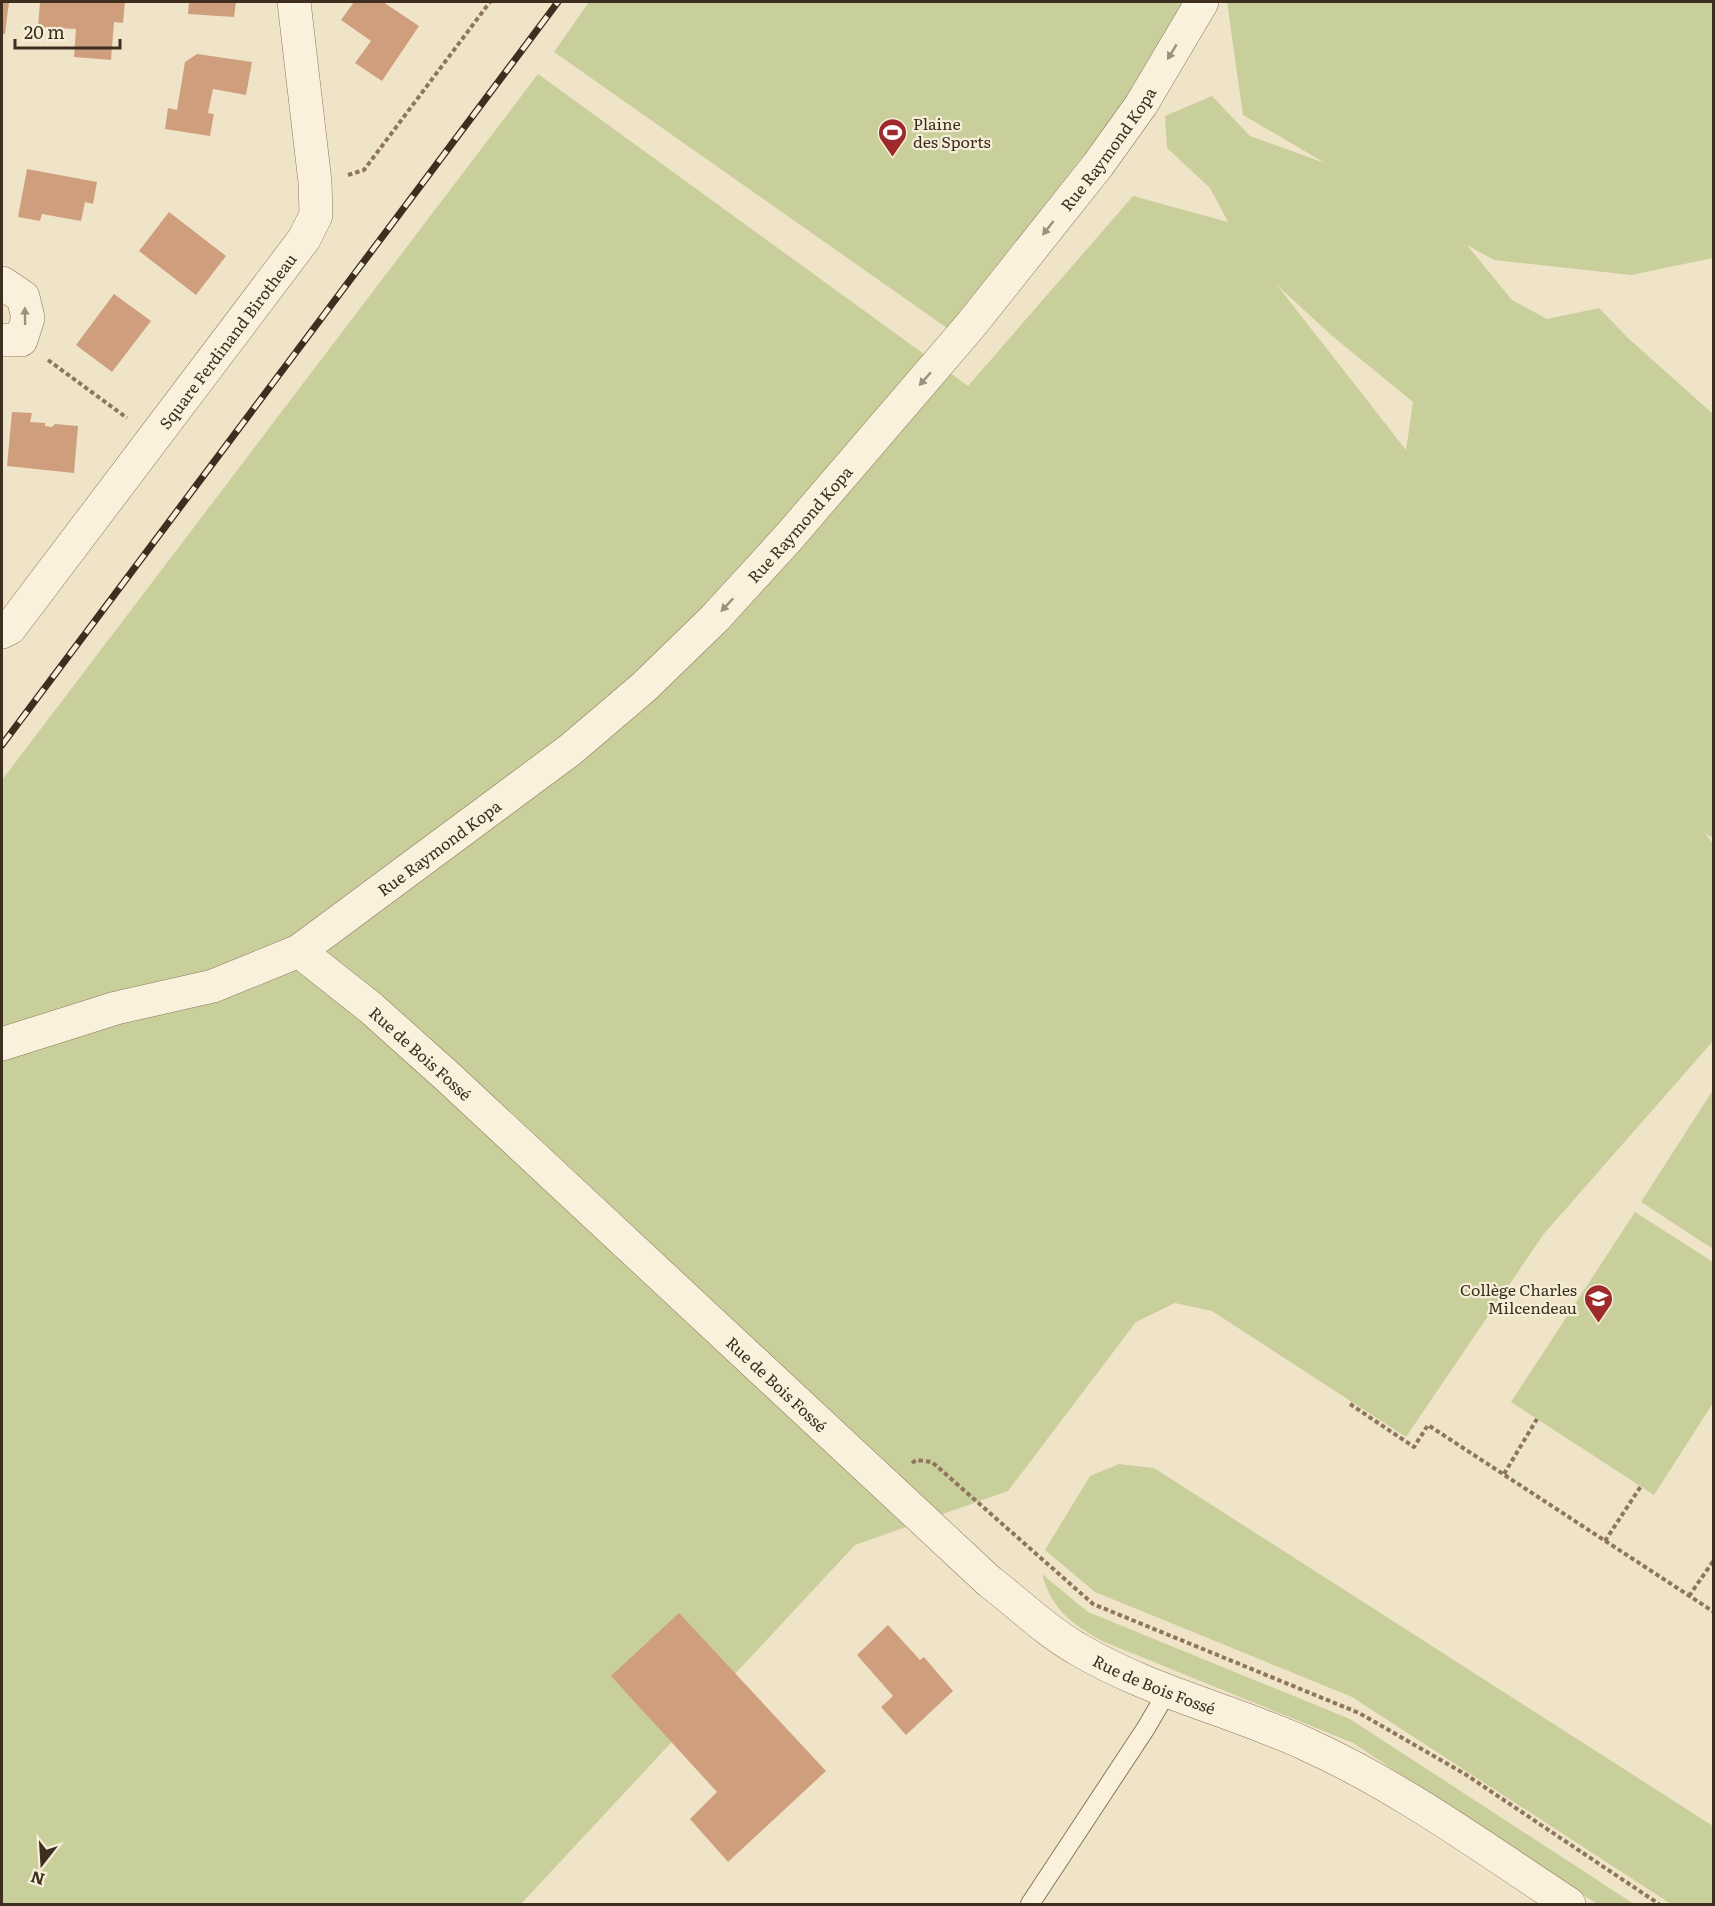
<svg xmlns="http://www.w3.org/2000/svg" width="1715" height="1906" font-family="Literata,serif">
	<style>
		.green { fill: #c9cf9b; fill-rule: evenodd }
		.building { fill: #cf9f7d }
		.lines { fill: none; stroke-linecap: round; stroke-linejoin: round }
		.service-casing { stroke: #8d765c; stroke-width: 20 }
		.minor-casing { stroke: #8d765c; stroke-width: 34 }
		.path { stroke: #8d765c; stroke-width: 4; stroke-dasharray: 4.5 3; stroke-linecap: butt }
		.service { stroke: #faf1dc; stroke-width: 18 }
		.minor { stroke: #faf1dc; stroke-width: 33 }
		.rail-casing { stroke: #3d2e20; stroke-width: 7 }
		.rail { stroke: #f7eed8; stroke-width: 4.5; stroke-dasharray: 14; stroke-linecap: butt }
		.oneway { fill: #9c907e }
		.labels { text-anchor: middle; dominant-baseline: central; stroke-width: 4.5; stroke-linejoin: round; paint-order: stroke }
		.poi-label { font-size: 16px; fill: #3d2e20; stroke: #f7eed8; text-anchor: start }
		.street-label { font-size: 16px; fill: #3d2e20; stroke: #f7eed8 }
	</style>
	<rect width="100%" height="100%" fill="#f0e4c8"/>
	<g class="green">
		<path d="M589,2H1184L1120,109L947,328L554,52Z"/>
		<path d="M1227,2H1713V258L1631,275L1494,260L1467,245L1512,300L1547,319L1599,308L1628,338L1713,414V838L1705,833L1714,845L1713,1041L1543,1235L1406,1437L1212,1311L1175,1303L1136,1322L1008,1491L855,1545L521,1904H2V780L538,74L968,386L1133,196L1228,222L1210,188L1167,148L1165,116L1212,96L1250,136L1325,163L1243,115ZM1277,285L1331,335L1413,402L1406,450Z"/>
		<path d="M1713,1090V1249L1641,1202Z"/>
		<path d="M1635,1212L1713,1262V1403L1654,1495L1511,1402Z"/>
		<path d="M1119,1464L1154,1468L1713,1826V1904H1671L1352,1697L1095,1592L1045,1550L1090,1476Z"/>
		<path d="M1042,1574L1088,1612L1350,1719L1634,1904H1597L1353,1743L1102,1641C1071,1623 1052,1610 1042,1574Z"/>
	</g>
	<g class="building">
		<path d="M2,2H9L5,34H2Z"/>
		<path d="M40,2H125L123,23L114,22L111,60L74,57L76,29L38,27Z"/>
		<path d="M189,2H236L234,17L188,14Z"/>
		<path d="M354,2H383L419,26L382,81L355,63L371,41L341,20Z"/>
		<path d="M197,54L252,62L246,95L213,89L208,113L214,114L210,136L165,129L168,108L177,110L185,62Z"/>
		<path d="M27,169L97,182L93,204L85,202L81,221L42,214L40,221L18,217Z"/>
		<path d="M169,212L226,256L196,295L139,251Z"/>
		<path d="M114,294L151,321L112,372L76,345Z"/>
		<path d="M12,412L32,413L30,422L45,423V426L52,427L55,424L78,426L74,473L7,466Z"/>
		<path d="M679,1613L826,1771L728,1862L690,1819L717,1792L611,1676Z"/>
		<path d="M888,1625L920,1660L924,1657L953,1691L906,1735L881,1707L893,1696L857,1655Z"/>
	</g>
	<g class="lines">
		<defs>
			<path id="service" d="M1030,1904L1146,1728L1167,1692"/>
			<g id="minor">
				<path d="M2,283L23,297L28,318L21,340H2"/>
				<path id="s1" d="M2,632L10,628L304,239L316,215L315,182L294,2"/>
				<path id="s2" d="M299,951L570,750L644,687L715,618L789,537L970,326L1098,165L1141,105L1202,2"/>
				<path id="s3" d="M2,1044L116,1008L213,986L299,951L371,1008L448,1077L990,1582C1018,1603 1046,1631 1076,1648C1149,1692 1233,1710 1310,1746C1402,1788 1485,1849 1569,1904"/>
			</g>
		</defs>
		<use href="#service" class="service-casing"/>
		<use href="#minor" class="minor-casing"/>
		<g class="path">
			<path d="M348,175L364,170L490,2"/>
			<path d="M48,360L127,418"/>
			<path d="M1350,1404L1414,1447L1428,1425L1714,1612"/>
			<path d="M912,1463L916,1460L932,1462L1093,1604L1359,1713L1465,1774L1659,1904"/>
			<path d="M1504,1474L1537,1419"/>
			<path d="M1605,1541L1641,1486"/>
			<path d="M1689,1596L1714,1560"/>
		</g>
		<use href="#service" class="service"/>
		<use href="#minor" class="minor"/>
		<defs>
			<path id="rail" d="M2,745L558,2"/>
		</defs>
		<use href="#rail" class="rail-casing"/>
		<use href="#rail" class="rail"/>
	</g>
	<defs><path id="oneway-solid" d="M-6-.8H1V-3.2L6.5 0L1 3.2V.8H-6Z" transform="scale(1.5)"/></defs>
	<g class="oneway">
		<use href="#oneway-solid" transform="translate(1172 52) rotate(121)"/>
		<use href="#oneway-solid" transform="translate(1048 228) rotate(128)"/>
		<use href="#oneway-solid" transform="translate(25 316) rotate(-91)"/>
		<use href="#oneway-solid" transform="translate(925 379) rotate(131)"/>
		<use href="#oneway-solid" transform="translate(727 605) rotate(133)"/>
	</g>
	<defs>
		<symbol id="stadium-pin" viewBox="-11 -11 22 30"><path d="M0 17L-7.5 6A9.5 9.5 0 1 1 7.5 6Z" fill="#9e2a2b" stroke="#f7eed8"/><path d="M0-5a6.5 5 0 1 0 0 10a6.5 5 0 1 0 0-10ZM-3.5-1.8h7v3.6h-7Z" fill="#fff"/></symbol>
		<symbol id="school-pin" viewBox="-11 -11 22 30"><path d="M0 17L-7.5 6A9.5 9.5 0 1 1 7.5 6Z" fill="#9e2a2b" stroke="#f7eed8"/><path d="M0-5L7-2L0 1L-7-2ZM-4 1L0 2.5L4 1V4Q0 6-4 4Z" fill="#fff"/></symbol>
	</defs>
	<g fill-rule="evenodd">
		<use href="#stadium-pin" x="876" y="116" width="33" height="45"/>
		<use href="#school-pin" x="1582" y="1282" width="33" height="45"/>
	</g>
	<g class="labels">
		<g class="poi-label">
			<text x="913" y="123">Plaine<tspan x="913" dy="18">des Sports</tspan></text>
			<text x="1577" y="1289" text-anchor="end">Collège Charles<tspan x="1577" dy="18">Milcendeau</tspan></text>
		</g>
		<g class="street-label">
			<text stroke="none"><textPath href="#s2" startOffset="1146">Rue Raymond Kopa</textPath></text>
			<text stroke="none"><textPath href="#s1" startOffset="369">Square Ferdinand Birotheau</textPath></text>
			<text stroke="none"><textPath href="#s2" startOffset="660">Rue Raymond Kopa</textPath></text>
			<text stroke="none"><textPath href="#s2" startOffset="174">Rue Raymond Kopa</textPath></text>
			<text stroke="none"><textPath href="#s3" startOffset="471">Rue de Bois Fossé</textPath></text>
			<text stroke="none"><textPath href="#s3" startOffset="957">Rue de Bois Fossé</textPath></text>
			<text stroke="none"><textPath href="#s3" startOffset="1443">Rue de Bois Fossé</textPath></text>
		</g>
	</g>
	<rect width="1715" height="1906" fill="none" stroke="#3d2e20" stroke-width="6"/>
	<g transform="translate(42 1864) rotate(197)" stroke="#f7eed8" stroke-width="4.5" paint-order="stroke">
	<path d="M0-4.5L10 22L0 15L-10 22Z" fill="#3d2e20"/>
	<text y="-9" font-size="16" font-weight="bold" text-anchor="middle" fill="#3d2e20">N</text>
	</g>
	<path d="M15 39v9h105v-9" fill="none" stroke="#3d2e20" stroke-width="3"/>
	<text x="24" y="39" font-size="18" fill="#3d2e20" stroke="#f7eed8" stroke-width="4.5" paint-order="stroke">20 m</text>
</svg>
